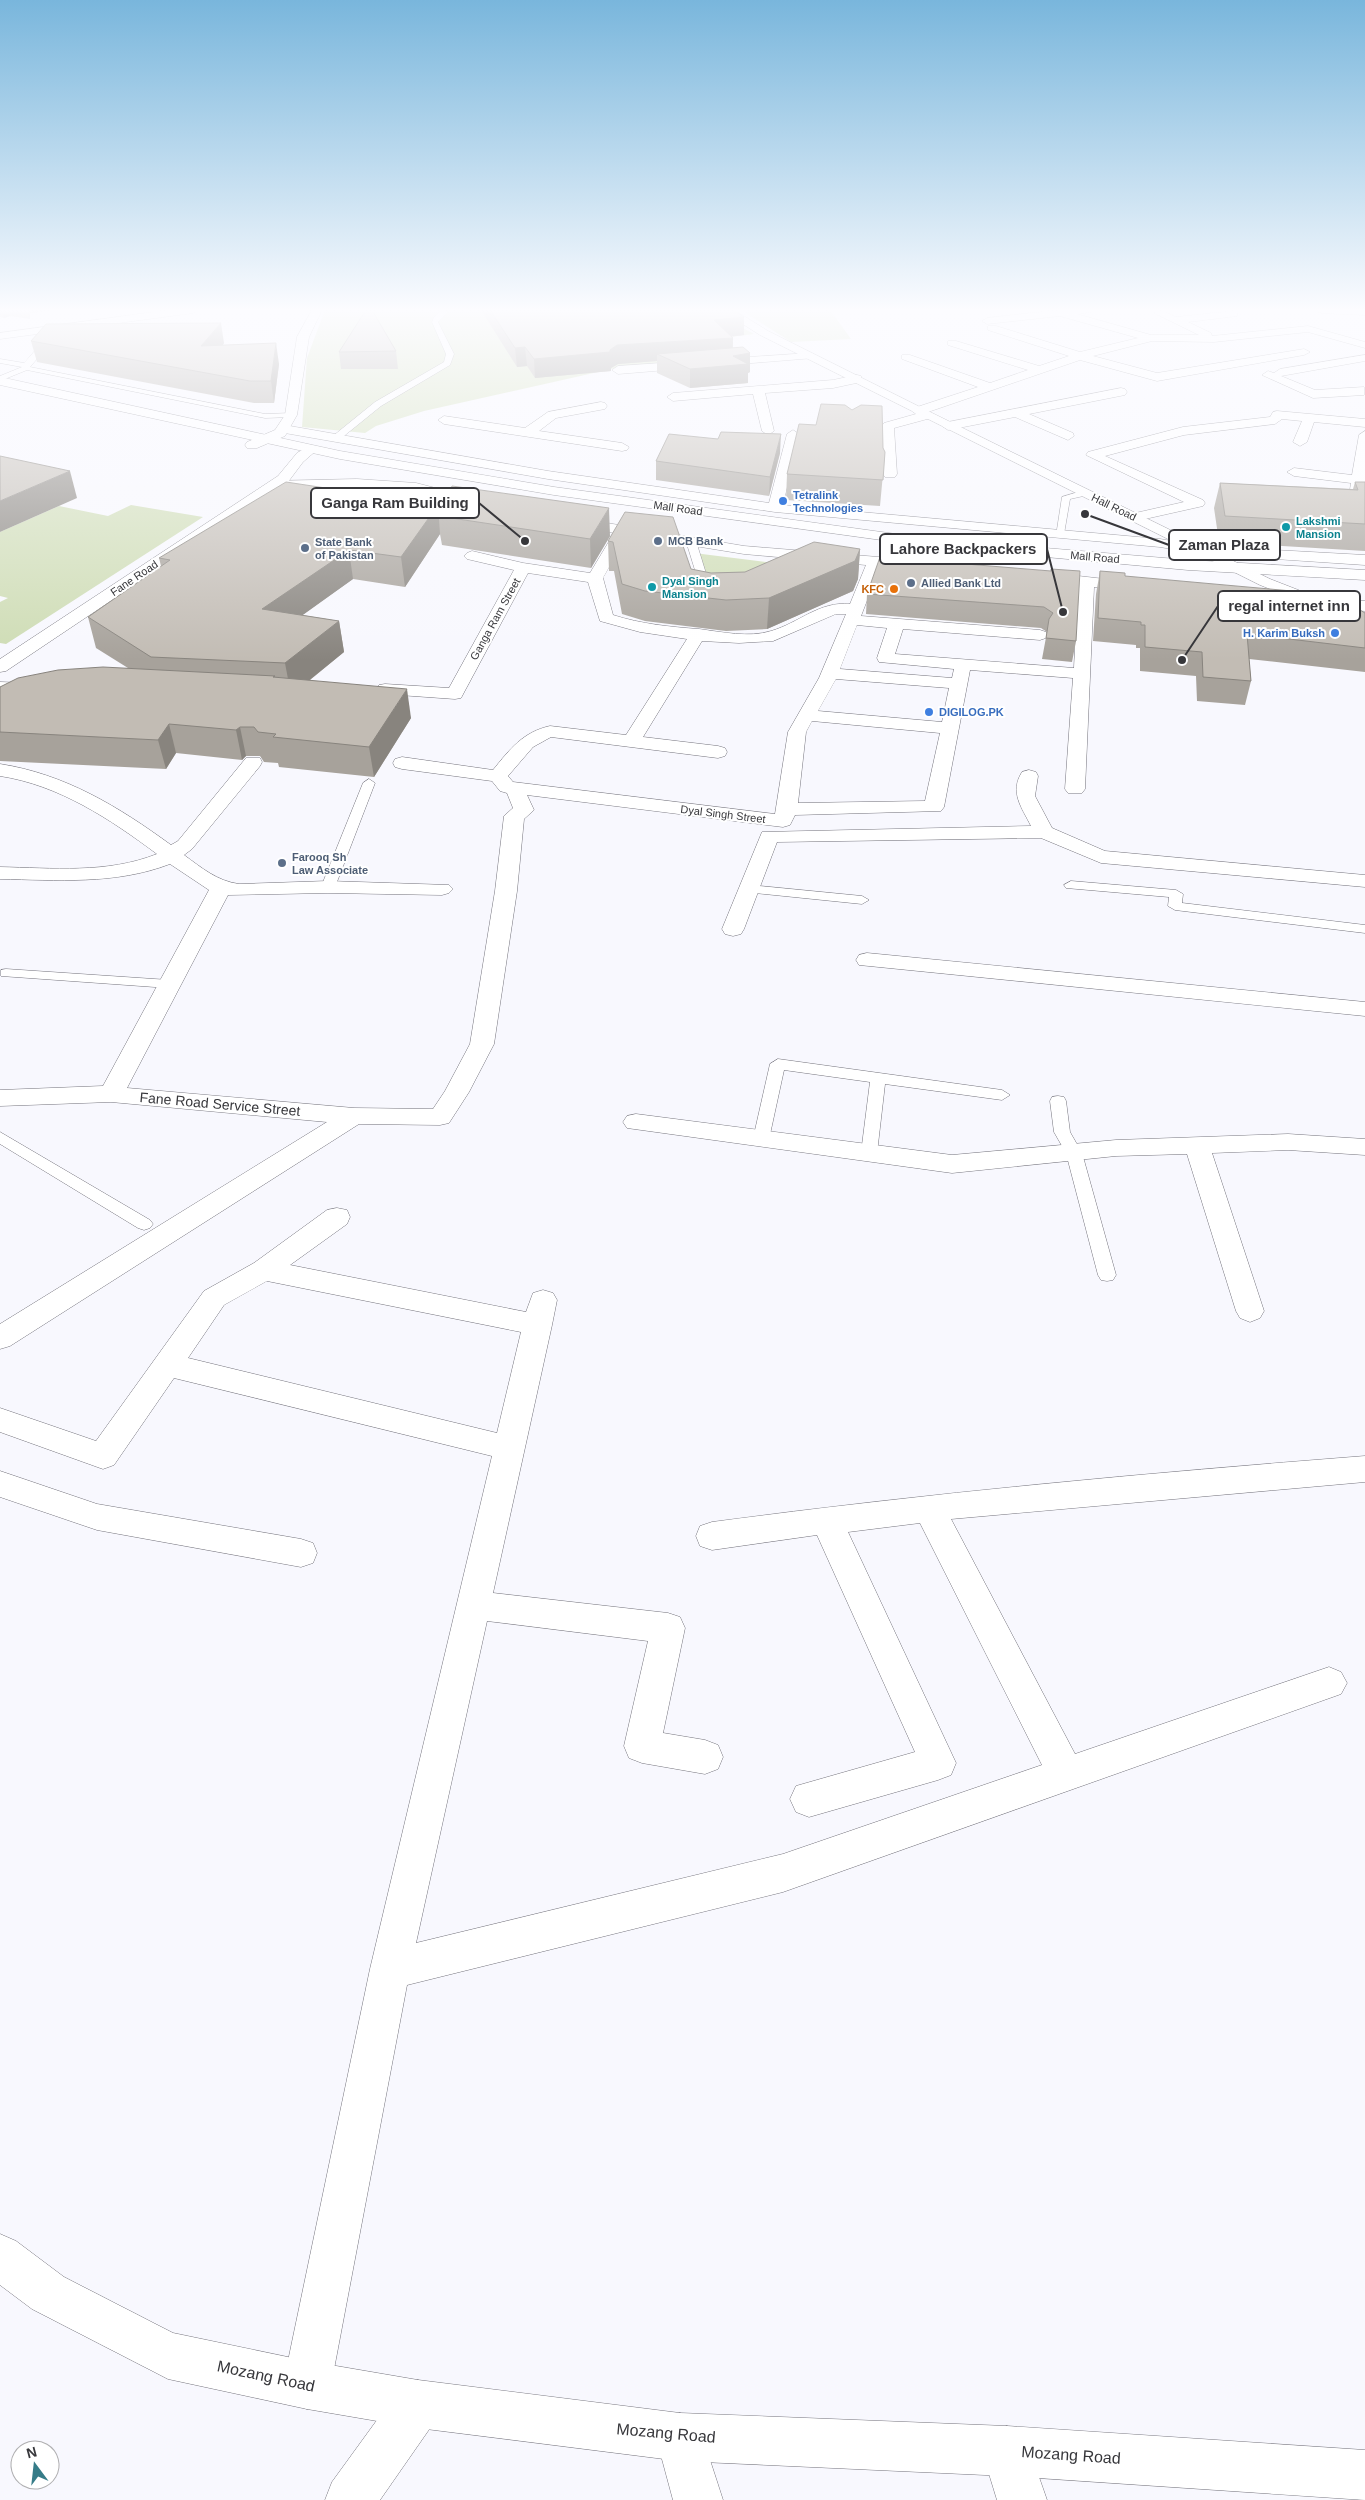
<svg xmlns="http://www.w3.org/2000/svg" width="1365" height="2500" font-family="Arial,sans-serif">
	<style>
		.green { fill: #cedcb4 }
		.lines { fill: none; stroke-linecap: round; stroke-linejoin: round }
		.lane-casing { stroke: #75747d; stroke-width: 1 }
		.street-casing { stroke: #75747d; stroke-width: 1 }
		.secondary-casing { stroke: #75747d; stroke-width: 1 }
		.primary-casing { stroke: #75747d; stroke-width: 1 }
		.lane { fill: #fff; fill-rule: evenodd }
		.street { fill: #fff; fill-rule: evenodd }
		.secondary { fill: #fff; fill-rule: evenodd }
		.primary { fill: #fff; fill-rule: evenodd }
		.wall { fill: #a7a29b }
		.shaded-wall { fill: #88847e }
		.building { fill: #c2bcb4; stroke: #88847e }
		.shop-dot { fill: #3f7fe0; stroke: #fff; stroke-width: 2 }
		.culture-dot { fill: #0f9aa8; stroke: #fff; stroke-width: 2 }
		.service-dot { fill: #5c6f8a; stroke: #fff; stroke-width: 2 }
		.food-dot { fill: #e8710a; stroke: #fff; stroke-width: 2 }
		.labels { text-anchor: middle; dominant-baseline: central; stroke-width: 4; stroke-linejoin: round; paint-order: stroke }
		.far-shop-label { font-size: 11px; font-weight: bold; fill: #366cbe; stroke: #fff; text-anchor: start }
		.far-street-label { font-size: 11px; fill: #37373b; stroke: #fff }
		.far-culture-label { font-size: 11px; font-weight: bold; fill: #0d838f; stroke: #fff; text-anchor: start }
		.far-service-label { font-size: 11px; font-weight: bold; fill: #4e5e75; stroke: #fff; text-anchor: start }
		.far-food-label { font-size: 11px; font-weight: bold; fill: #c56008; stroke: #fff; text-anchor: end }
		.street-label { font-size: 14px; fill: #37373b; stroke: #fff }
		.near-street-label { font-size: 16px; fill: #37373b; stroke: #fff }
		.leader { fill: none; stroke: #37373b; stroke-width: 2 }
		.callout-dot { fill: #37373b; stroke: #fff; stroke-width: 2 }
		.callout { fill: #fff; stroke: #37373b; stroke-width: 2 }
		.callout-label { font-size: 15px; text-anchor: middle; font-weight: bold; fill: #37373b }
	</style>
	<rect width="100%" height="100%" fill="#f8f8fe"/>
	<g class="green">
		<path d="M325,310H710L754,334L714,339L744,357L616,368L424,411L376,426L365,433L302,427L307,358Z"/>
		<path d="M741,310H830L851,339L791,342Z"/>
		<path d="M131,505L203,517L6,644L0,643V602L8,598L0,596V532L59,506L108,516Z"/>
		<path d="M694,553L798,566L714,595Z"/>
	</g>
	<g class="lines">
		<defs>
			<g id="lane">
				<path d="M440,310H446L447,313L438,322L454,354L450,365L381,406L339,440H333V436L375,402L444,362L446,354L432,322L434,317L440,312Z"/>
				<path d="M47,337L54,339L30,367L265,414L291,413L295,415L291,417L265,418L27,370L0,381V376L22,367L0,363V359L24,363Z"/>
				<path d="M1085,490L1088,491V495L1070,499L1064,534L1056,536L1062,497Z"/>
				<path d="M688,539L696,541L712,593L711,595L702,593L686,541Z"/>
				<path d="M0,682L27,683L33,686L27,689L0,688Z"/>
				<path d="M369,779L375,783L335,887L333,890H323L321,887L363,783Z"/>
				<path d="M1071,881L1176,890L1183,894L1182,903L1365,925V933L1175,910L1168,906L1169,897L1066,888L1064,885Z"/>
				<path d="M750,885L862,896L869,900L862,904L745,892L743,889L745,886Z"/>
				<path d="M6,969L169,980L176,984L169,988L1,976V970Z"/>
				<path d="M778,1059L1002,1090L1010,1095L1002,1100L885,1084L877,1153L875,1157H863L861,1153L870,1082L784,1070L769,1139L767,1143H755L753,1139L770,1064Z"/>
				<path d="M1058,1096L1064,1097L1066,1101L1070,1132L1082,1153L1116,1275L1113,1280L1107,1281L1101,1280L1098,1275L1066,1153L1054,1132L1050,1101L1052,1097Z"/>
				<path d="M0,1132L150,1220L153,1224L150,1228L144,1230L138,1228L0,1144Z"/>
			</g>
			<g id="street">
				<path d="M1059,310H1093L1092,312L1077,314L1151,335H1199L1154,313L1160,310L1176,317L1233,311L1237,312V316L1188,322L1211,333L1212,336L1308,326L1365,342V348L1308,332L1214,342L1152,341L1093,356L1157,373L1304,349L1310,352L1304,355L1157,381L1080,360L928,412L933,415L931,418L894,428L897,474L895,477H885L883,474L882,426L884,423L916,414L912,411L914,408L978,387L902,359V355H910L990,383L1028,370L948,345V341H956L1039,366L1069,356L988,330V326H996L1080,352L1138,338L1060,316L987,324L982,321L987,318Z"/>
				<path d="M1316,310H1365V315L1321,313Z"/>
				<path d="M810,353L814,354V358L618,374L612,370L618,366Z"/>
				<path d="M1365,355V361L1281,376L1315,390L1364,387V395L1313,398L1262,375L1268,371L1274,373L1280,369Z"/>
				<path d="M857,375L861,376V382L833,388L765,393L774,431L768,435L762,431L753,394L673,401L667,397L673,393L833,380Z"/>
				<path d="M1121,388L1125,389L1127,392L1125,395L1029,414L1073,433L1074,436L1068,440L1015,417L948,430L942,426L948,422Z"/>
				<path d="M601,402L605,403L607,406L605,409L556,418L539,431L622,443L629,447L627,450L622,451L444,424L438,420L444,416L525,428L548,412Z"/>
				<path d="M1277,411L1365,419V427L1314,422L1307,442L1300,446L1293,442L1302,421L1282,419L1275,424L1184,435L1105,456L1203,500L1205,503L1203,506L1136,521L1129,517L1131,514L1184,502L1086,455L1088,452L1183,427L1270,417L1273,412Z"/>
				<path d="M284,425L548,471L769,503L787,434L793,430L799,434L783,505L1160,539L1201,546L1365,555V565L1201,554L1160,547L775,512L548,479L279,432L278,429Z"/>
				<path d="M1365,431V481L1363,499H1365V507L1350,505L1348,502L1351,483L1294,476L1287,472L1294,468L1352,475L1359,435Z"/>
				<path d="M357,479L416,483L490,502L492,505L485,509L416,491L357,487L274,489L267,485L274,481Z"/>
				<path d="M571,517L744,546L915,560L920,562L923,565L920,568L880,567L861,616L1040,630L1046,632L1048,635L1046,638L1040,640L903,629L895,654L1074,668L1078,585L1038,580L1035,577L1038,574L1043,572L1140,583L1142,586L1134,591L1094,587L1085,789L1082,793H1068L1065,789L1073,678L970,670L944,807L941,811L795,815L790,825L783,827L527,795L534,810L524,819L517,891L494,1044L469,1092L449,1123L440,1125L359,1124L10,1346L0,1349V1324L327,1122L111,1102L0,1106V1090L103,1086L209,890L170,864C115,885 57,880 0,879V867C52,868 107,874 157,854C110,819 59,785 0,776V764C65,774 119,807 171,845L178,841L246,758H260L262,762L260,766L192,849L184,855C202,868 217,881 239,884L328,881L449,885L453,889L449,893L442,895L328,893L228,895L127,1088L354,1108L433,1109L445,1091L470,1044L495,891L504,816L513,808L507,793L500,791L492,781L402,769L395,767L393,763L395,759L402,757L493,770C510,749 523,732 550,726L626,735L687,639L640,632L600,621L588,582L528,573L461,698L455,699L385,694L379,693L376,689L379,685L385,684L449,688L514,570L467,559L464,556L467,553L472,551L523,563L590,573L614,533L566,524L564,521L566,518ZM627,535L744,554L866,565L850,604C819,601 799,623 771,631C749,638 722,632 699,629C671,627 641,624 613,615L603,578ZM836,614H846L819,678L788,732L775,814L513,782L508,776L533,747L551,737L718,758L725,756L727,752L725,748L718,746L643,737L702,641L739,643L773,641ZM857,625L887,628L877,658L879,662L954,669L952,678L840,669ZM836,679L949,688L942,722L818,711ZM812,721L940,733L925,801L798,803L806,732Z"/>
				<path d="M1309,598L1365,601V611L1303,606L1301,603L1303,600Z"/>
				<path d="M1029,770L1036,772L1038,776L1035,796L1052,828L1105,851L1365,875V887L1101,863L1041,838L777,842L744,929L741,934L733,936L725,934L722,929L762,832L1031,826C1022,808 1009,792 1022,772Z"/>
				<path d="M867,953L1365,1002V1016L859,965L856,960L859,955Z"/>
				<path d="M636,1114L952,1155L1116,1140L1288,1134L1365,1139V1155L1288,1150L1212,1153L1264,1311L1260,1318L1250,1322L1240,1318L1236,1311L1187,1154L1116,1156L952,1173L627,1128L623,1122L627,1116Z"/>
				<path d="M337,1208L347,1210L350,1217L347,1224L290,1265L526,1312L533,1293L543,1290L553,1293L557,1300L552,1325L493,1593L668,1613L680,1617L685,1628L663,1733L705,1740L718,1745L723,1757L718,1769L705,1774L642,1763L629,1758L624,1746L648,1641L487,1621L416,1943L783,1854L1042,1765L920,1523L848,1532L956,1763L951,1775L938,1780L809,1817L796,1812L790,1799L796,1786L915,1752L817,1535L712,1550L700,1546L696,1536L700,1526L712,1522C929,1493 1147,1473 1365,1456V1482L951,1519L1075,1754L1329,1667L1341,1672L1347,1683L1341,1694L783,1892L407,1985L331,2385L324,2402L307,2409L290,2402L283,2385L370,1969L492,1456L174,1378L114,1465L103,1469L0,1432V1408L96,1441L204,1291L254,1263L327,1210ZM267,1281L521,1332L497,1433L188,1358L224,1305Z"/>
				<path d="M0,1471L97,1504L301,1539L313,1543L317,1553L313,1563L301,1567L97,1530L0,1497Z"/>
				<path d="M418,2380L435,2387L442,2404L435,2421L380,2500H325L332,2482L401,2387Z"/>
				<path d="M680,2413L697,2420L723,2500H673L656,2437L663,2420Z"/>
				<path d="M1007,2426L1024,2434L1047,2500H997L982,2451L990,2434Z"/>
			</g>
			<g id="secondary">
				<path d="M169,310H198L193,313L0,339V333Z"/>
				<path d="M312,310H322L309,337L297,415L285,436L257,448H247L245,445L247,442L275,430L285,415L297,337Z"/>
				<path d="M721,310H734L768,331L922,408L1270,579L1365,616V627L1260,585L760,335Z"/>
				<path d="M311,445L318,449L303,462L288,482L6,671L0,672V659L278,476L297,453Z"/>
				<path d="M0,2234L16,2241L64,2277L173,2333L307,2361L418,2380L680,2413L1007,2426L1365,2450V2500L1007,2476L680,2461L418,2428L307,2409L168,2379L32,2309L0,2285Z"/>
			</g>
			<path id="primary" d="M0,377L340,451L554,487L925,538L1188,560L1365,570V580L1188,570L925,546L554,495L340,459L0,385Z"/>
		</defs>
		<use href="#lane" class="lane-casing"/>
		<use href="#street" class="street-casing"/>
		<use href="#secondary" class="secondary-casing"/>
		<use href="#primary" class="primary-casing"/>
		<use href="#lane" class="lane"/>
		<use href="#street" class="street"/>
		<use href="#secondary" class="secondary"/>
		<use href="#primary" class="primary"/>
	</g>
	<g class="wall">
		<path d="M0,310H54L30,313V319L10,316L4,318L0,317Z"/>
		<path d="M481,310H733L744,317V335L731,336L733,338V348L750,353V372L748,373V383L690,388L657,373V361L618,364L611,368V371L535,378L527,366L517,367Z"/>
		<path d="M31,341L224,343L223,345L279,364L274,403H254L37,362Z"/>
		<path d="M396,351L398,369H341L339,352Z"/>
		<path d="M816,425L883,448L885,452L880,506L786,500L787,474Z"/>
		<path d="M718,439L780,453L769,496L656,480V461Z"/>
		<path d="M1355,482H1365V551L1219,542L1214,508L1220,483L1353,489Z"/>
		<path d="M438,505L439,515L610,536L591,568L442,545L440,534L405,587L353,579L302,615L339,621L344,652L310,680L411,718L374,777L279,767L278,763L264,762L260,756H246L242,760L176,753L166,769L0,761V687L128,668L96,648L88,617L161,566L159,558Z"/>
		<path d="M625,512L691,569L711,573L745,572L860,549L858,579L853,591L767,629L726,631L645,621L622,614L614,571H609L608,541Z"/>
		<path d="M1050,571L1076,641L1072,662L1042,659L1047,632L1041,628L866,614L867,594Z"/>
		<path d="M1100,571L1125,576L1365,613V672L1249,659L1251,681L1245,705L1197,701L1196,676L1140,671V648H1136V645L1093,641L1096,594Z"/>
	</g>
	<g class="shaded-wall">
		<path d="M1,310H9L10,316L4,318Z"/>
		<path d="M28,310H54L30,313V319Z"/>
		<path d="M744,317V335L713,339L714,320Z"/>
		<path d="M221,323L224,343L206,367L201,346Z"/>
		<path d="M733,338L732,356L657,354V361L618,364L611,368V371L535,378L534,359L610,350L617,345Z"/>
		<path d="M276,343L279,364L274,403L271,381Z"/>
		<path d="M525,347L527,366L517,367L515,348Z"/>
		<path d="M750,353V372L748,373V383L690,388V369L733,356Z"/>
		<path d="M781,434L780,453L769,496L770,477Z"/>
		<path d="M70,471L77,498L0,532V501Z"/>
		<path d="M438,505L440,534L405,587L401,557Z"/>
		<path d="M609,508L610,536L591,568L590,539Z"/>
		<path d="M860,549L858,579L853,591L767,629L769,598Z"/>
		<path d="M349,550L353,579L268,640L262,609Z"/>
		<path d="M339,621L344,652L291,695L285,663Z"/>
		<path d="M407,689L411,718L374,777L369,747Z"/>
		<path d="M169,724L176,753L166,769L158,740Z"/>
		<path d="M240,727L246,756L242,760L236,730Z"/>
	</g>
	<g class="building">
		<path d="M366,310H372L396,351L339,352Z"/>
		<path d="M490,310H733L744,317L714,320L733,338L617,345L610,350V352L534,359L525,347L515,348Z"/>
		<path d="M221,323L201,346L276,343L271,381H250L31,341L46,324Z"/>
		<path d="M743,347L750,353L733,356L748,364L690,369L657,354Z"/>
		<path d="M821,404L845,405L852,410L861,405L882,406L883,448L885,452L883,480L787,474L799,424L816,425Z"/>
		<path d="M721,432L781,434L770,477L656,461L669,434L718,439Z"/>
		<path d="M0,456L70,471L0,501Z"/>
		<path d="M286,482L438,505L401,557L349,550L262,609L339,621L285,663L151,657L88,617L170,560L159,558Z"/>
		<path d="M1355,482H1365V524L1225,516L1220,483L1358,490Z"/>
		<path d="M452,486L609,508L590,539L438,516Z"/>
		<path d="M625,512L673,517L691,569L711,573L745,572L814,542L860,549L855,561L769,598L726,600L645,591L622,584L613,542L608,541Z"/>
		<path d="M880,557L1051,571V569L1080,571L1076,641L1046,638L1049,619L1053,613L1044,607L867,594Z"/>
		<path d="M1100,571L1125,573V576L1314,593L1360,610L1365,613V648L1247,634L1251,681L1203,677L1202,652L1145,647V625H1141V622L1098,618Z"/>
		<path d="M103,667L275,676L273,677L407,689L369,747L273,737L276,734L258,732L254,727H240L236,730L169,724L158,740L0,732V687L18,678L58,670Z"/>
	</g>
	<linearGradient id="sky" x2="0" y2="1"><stop stop-color="#79b6dc"/><stop offset="0.47" stop-color="#fcfcff"/><stop offset="1" stop-color="#fcfcff" stop-opacity="0"/></linearGradient>
	<rect width="1365" height="660" fill="url(#sky)"/>
	<g class="shop-dot">
		<circle cx="783" cy="501" r="5"/>
		<circle cx="1335" cy="633" r="5"/>
		<circle cx="929" cy="712" r="5"/>
	</g>
	<g class="culture-dot">
		<circle cx="1286" cy="527" r="5"/>
		<circle cx="652" cy="587" r="5"/>
	</g>
	<g class="service-dot">
		<circle cx="658" cy="541" r="5"/>
		<circle cx="305" cy="548" r="5"/>
		<circle cx="911" cy="583" r="5"/>
		<circle cx="282" cy="863" r="5"/>
	</g>
	<circle class="food-dot" cx="894" cy="589" r="5"/>
	<g class="labels">
		<g class="far-shop-label">
			<text x="793" y="495">Tetralink<tspan x="793" dy="13">Technologies</tspan></text>
			<text x="1325" y="633" text-anchor="end">H. Karim Buksh</text>
			<text x="939" y="712">DIGILOG.PK</text>
		</g>
		<g class="far-street-label">
			<text transform="translate(1114 507) rotate(26)">Hall Road</text>
			<text transform="translate(678 508) rotate(8)">Mall Road</text>
			<text transform="translate(1095 557) rotate(5)">Mall Road</text>
			<text transform="translate(134 578) rotate(-34)">Fane Road</text>
			<text transform="translate(495 619) rotate(-61)">Ganga Ram Street</text>
			<text transform="translate(723 814) rotate(7)">Dyal Singh Street</text>
		</g>
		<g class="far-culture-label">
			<text x="1296" y="521">Lakshmi<tspan x="1296" dy="13">Mansion</tspan></text>
			<text x="662" y="581">Dyal Singh<tspan x="662" dy="13">Mansion</tspan></text>
		</g>
		<g class="far-service-label">
			<text x="668" y="541">MCB Bank</text>
			<text x="315" y="542">State Bank<tspan x="315" dy="13">of Pakistan</tspan></text>
			<text x="921" y="583">Allied Bank Ltd</text>
			<text x="292" y="857">Farooq Sh<tspan x="292" dy="13">Law Associate</tspan></text>
		</g>
		<g class="far-food-label">
			<text x="884" y="589">KFC</text>
		</g>
		<g class="street-label">
			<text transform="translate(220 1104) rotate(5)">Fane Road Service Street</text>
		</g>
		<g class="near-street-label">
			<text transform="translate(266 2376) rotate(12)">Mozang Road</text>
			<text transform="translate(666 2433) rotate(5)">Mozang Road</text>
			<text transform="translate(1071 2455) rotate(4)">Mozang Road</text>
		</g>
	</g>
	<path class="leader" d="M525 541L479 503M1085 514L1169 545M1063 612L1047 549M1182 660L1218 606"/>
	<g class="callout-dot">
		<circle cx="525" cy="541" r="5"/>
		<circle cx="1085" cy="514" r="5"/>
		<circle cx="1063" cy="612" r="5"/>
		<circle cx="1182" cy="660" r="5"/>
	</g>
	<g class="callout">
		<rect x="311" y="488" width="168" height="30" rx="5"/>
		<rect x="1169" y="530" width="111" height="30" rx="5"/>
		<rect x="880" y="534" width="167" height="30" rx="5"/>
		<rect x="1218" y="591" width="142" height="30" rx="5"/>
	</g>
	<g class="callout-label">
		<text x="395" y="508">Ganga Ram Building</text>
		<text x="1224" y="550">Zaman Plaza</text>
		<text x="963" y="554">Lahore Backpackers</text>
		<text x="1289" y="611">regal internet inn</text>
	</g>
	<g transform="translate(35 2465) rotate(345)"><circle r="24" fill="#ffffff" stroke="#afafb1"/>
	<path d="M0-4L9 19L0 12L-9 19Z" fill="#367c88"/>
	<text y="-8" font-size="14" font-weight="bold" text-anchor="middle" fill="#37373b">N</text>
	</g>
</svg>
